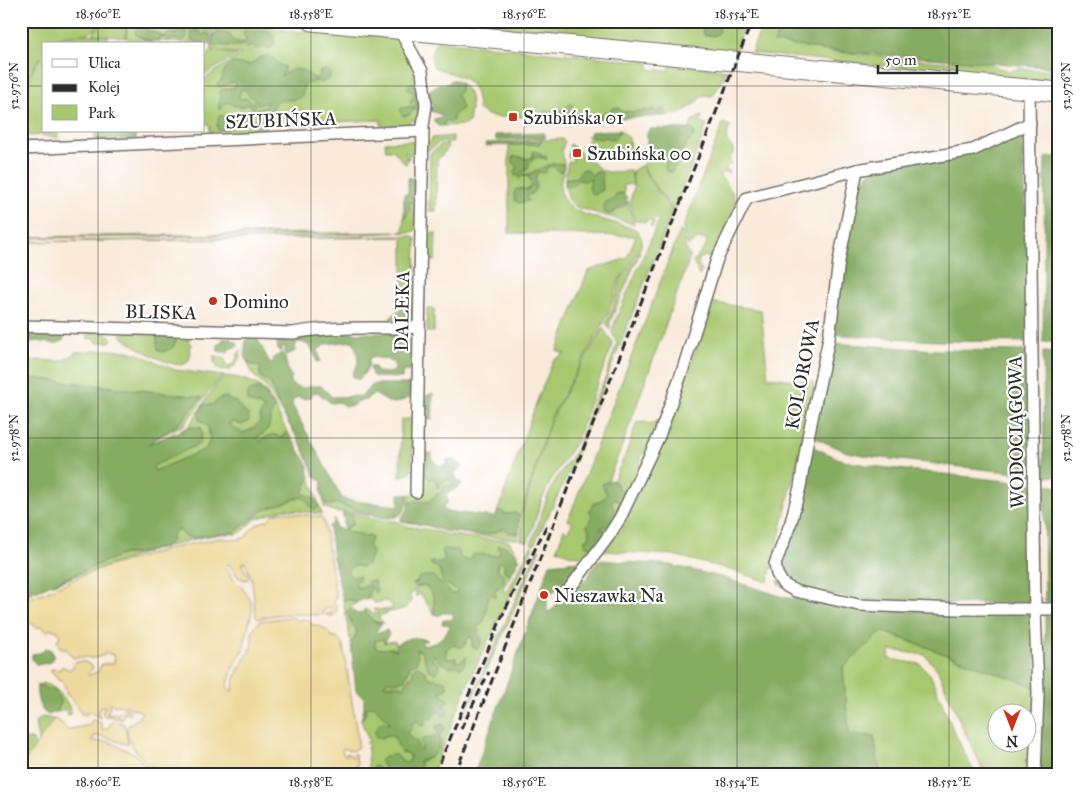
<svg xmlns="http://www.w3.org/2000/svg" width="1080" height="795" font-family="'IM FELL Great Primer',serif">
	<style>
		.green { fill: #a8c870; stroke: #6a7a4e; fill-rule: evenodd }
		.forest { fill: #86ac62; stroke: #586c46 }
		.sand { fill: #eeda9e; stroke: #8c8264 }
		.lines { fill: none; stroke-linecap: round; stroke-linejoin: round }
		.street-casing { stroke: #736e68; stroke-width: 14 }
		.primary-casing { stroke: #736e68; stroke-width: 21 }
		.street { stroke: #fff; stroke-width: 11 }
		.primary { stroke: #fff; stroke-width: 19 }
		.rail { stroke: #2b2b2b; stroke-width: 3; stroke-dasharray: 8 4; stroke-linecap: butt }
		.ticks { fill: none; stroke: #2b2b2b; stroke-width: 1; stroke-opacity: 0.45 }
		.poi-dot { fill: #c8321e; stroke: #fff; stroke-width: 2 }
		.labels { text-anchor: middle; dominant-baseline: central; stroke-width: 4.5; stroke-linejoin: round; paint-order: stroke }
		.poi-label { font-size: 19px; fill: #2b2b2b; stroke: #fff; text-anchor: start }
		.street-label { font-size: 19px; fill: #2b2b2b; stroke: #fff }
		.neatline { fill: none; stroke: #2b2b2b; stroke-width: 2 }
		.ticks-label { font-size: 12px; text-anchor: middle; fill: #2b2b2b }
	</style>
	<rect width="100%" height="100%" fill="#fff"/>
	<filter id="ink" filterUnits="userSpaceOnUse"><feTurbulence type="fractalNoise" baseFrequency=".02" numOctaves="2"/><feDisplacementMap in="SourceGraphic" scale="10" xChannelSelector="R" yChannelSelector="G"/><feConvolveMatrix kernelMatrix="1 2 1 2 8 2 1 2 1" color-interpolation-filters="sRGB"/></filter>
	<filter id="wash" filterUnits="userSpaceOnUse"><feTurbulence type="fractalNoise" baseFrequency=".0096" numOctaves="4" result="noise"/><feDisplacementMap in="SourceGraphic" scale="20" xChannelSelector="R" yChannelSelector="G"/><feGaussianBlur stdDeviation="1.12" result="paint"/><feColorMatrix in="noise" values="0 0 0 0 0 0 0 0 0 0 0 0 0 0 0 0 0 1.4 0 .05"/><feComposite in="paint" operator="in"/></filter>
	<g filter="url(#wash)">
		<rect width="100%" height="100%" fill="#f9eada"/>
		<g class="green">
			<path d="M21,21H105C99,25 94,31 87,33C72,37 64,30 52,44H44V53C31,66 27,81 21,98Z"/>
			<path d="M108,21H125L126,38L93,34L95,30Z"/>
			<path d="M126,21H208L211,38L209,35L202,42L203,44L155,41L160,38L175,37L166,36L142,38L152,42L127,39Z"/>
			<path d="M210,21L257,24L287,31L300,32L313,29L397,38L401,41L402,50L406,52L411,60H406L412,61L417,73L423,101L418,98L416,90L414,100H417L416,106L407,107L410,113L417,108L422,110L419,121L416,124L415,121L411,120L409,123L410,127L381,129V120L287,124L288,118L280,113L282,121L280,124L276,125L271,115C274,104 277,97 290,100L303,89V86L308,83L319,81L318,77L315,79L307,73L289,71L281,76L282,73L285,72L273,58L261,57L250,65C222,62 229,64 219,87L233,82L236,84L235,87L225,89L218,107H223L227,102L239,107L250,102L240,99L239,97L240,91L243,89L256,100L268,102C266,107 263,109 257,109L256,112L258,114L256,120L257,129L221,131C227,127 232,123 237,118L241,120V116L229,121L224,117L217,126L219,131L209,132L210,126L208,124L204,123V79L241,54L211,50L212,44L215,46C221,45 226,46 232,46C243,47 247,42 259,49L247,38L245,42L242,43L214,34L213,39Z"/>
			<path d="M439,21H746L735,52L441,24Z"/>
			<path d="M764,21H789L805,43L818,50L941,62L953,61L959,56L983,59L999,68L1010,71L1021,68L1033,70H1059V83L751,53Z"/>
			<path d="M86,34L107,36L111,44H54C65,35 72,35 86,34Z"/>
			<path d="M437,41L649,62V69L669,71L670,64L728,70L716,91L712,96L703,95C694,107 679,116 664,116L666,112H657L654,109L647,111L622,112L618,108H612L610,112L602,115L582,116L579,120H574L573,116H567V114L573,105L571,104L562,110L556,109L540,119L541,122H530L529,117H519L518,114L507,115L506,117C494,117 488,117 478,109C477,75 459,78 434,67C429,59 432,48 437,41Z"/>
			<path d="M210,52L238,54L204,75V61Z"/>
			<path d="M44,55V131H58V138L41,135L29,136L28,132H21V101L36,63Z"/>
			<path d="M460,83C470,90 471,99 471,110L469,111L470,121L464,125L443,126L445,121L453,120V115L462,108L457,95L461,85Z"/>
			<path d="M702,116L700,123L707,125L673,213L671,207L649,178L643,165L649,152L653,155L659,149L663,150L668,157L666,162L676,166C677,163 677,160 678,158C681,151 689,140 694,136V131L690,129L692,121Z"/>
			<path d="M723,123L731,126C719,146 735,142 733,153C733,155 730,157 729,160L732,163L725,168V170H729L728,173L724,172L719,175C728,186 738,195 735,212L709,267L710,259L705,256L699,259L698,264L702,271L699,276L693,262L706,246L707,239H698L688,246L683,229L684,225Z"/>
			<path d="M620,130L629,138L630,148C620,162 597,152 588,142V135C597,140 608,137 618,135Z"/>
			<path d="M453,136V142H440L427,151L428,143L433,138Z"/>
			<path d="M563,139L565,141L562,150L564,164C543,161 540,173 524,175L522,172L529,163L537,157L544,159L541,156L534,154L532,157L528,159L514,156L513,158L517,169L514,172L529,177L533,185L527,190L520,188L516,201L523,203L527,199L525,197L532,193L536,187L535,179L537,173L546,171L548,167L553,166L559,172L563,171C554,202 570,210 596,218C609,221 622,225 635,229L638,232L642,239L641,247L627,270L619,279L609,313L551,417L520,517L516,513L506,514L498,510L537,401L554,359H556L565,354L557,351L588,271L627,258L636,236L509,233V146L539,144L542,140Z"/>
			<path d="M412,141L415,145V152L409,154L408,160V154L405,151L407,163L405,164L393,150H386L385,142Z"/>
			<path d="M448,144L445,152L437,160L436,211H429L430,153L441,145Z"/>
			<path d="M570,144L600,169L607,172L631,171L633,186L629,184L624,186V194L621,193L615,196L608,214H612C617,208 626,208 628,201L634,224L576,207L569,200L565,186C571,186 574,181 579,180C583,179 587,179 591,178L590,184L594,195L592,175L585,169L582,170L577,177L565,179L568,162L573,161L572,157L568,158Z"/>
			<path d="M642,165L648,178L670,208V219L571,468L534,545L531,544L548,495L558,476L577,449L593,404L605,379L617,343L612,332L616,319L659,220L655,218L652,227L650,226L652,222L650,219L647,222L635,221L630,201L634,187L632,171Z"/>
			<path d="M414,178H417L416,230L412,232L328,235L21,238V187L24,237L403,232L404,218L406,217L409,203L414,201Z"/>
			<path d="M680,231L682,232L686,249L690,257L621,449L607,482L602,484L607,495L604,499L593,504L592,516L587,526L590,532L589,538L584,540L594,549C582,561 570,555 557,549L564,529L567,532L573,523L568,520Z"/>
			<path d="M428,233H436L435,261L428,260Z"/>
			<path d="M412,236L416,239L414,313L410,311L405,300H403V237L21,242Z"/>
			<path d="M640,252L610,322V330L606,323L612,312L621,278L628,272Z"/>
			<path d="M709,302L761,310L768,377L814,382L806,425L768,582L724,568L673,555L604,551L622,529L672,414L699,341Z"/>
			<rect x="427" y="309" width="7" height="23"/>
			<path d="M603,328L612,341V347L592,397L576,442L551,480L542,499L528,542L521,540L523,511L550,422L567,389Z"/>
			<path d="M89,332C98,332 106,330 112,339L110,342L97,343L95,339L87,338L86,334Z"/>
			<path d="M121,333H156L167,338L165,333L187,336L189,341L192,345L189,347C199,388 135,346 123,338Z"/>
			<path d="M403,333L413,341L414,371H408L410,368L396,334Z"/>
			<path d="M109,350L128,351L141,355L175,370L224,376L216,382L185,424L155,439L181,422L201,397L21,377V368C24,366 28,362 32,361C49,357 60,368 75,352Z"/>
			<path d="M241,351C240,360 237,364 230,370L219,369L214,362V355L225,359L227,366L234,364L238,353Z"/>
			<path d="M246,359L250,364L261,367L259,373L271,384L280,409L268,389L253,375Z"/>
			<path d="M226,376C240,377 260,382 268,395C276,406 279,419 287,431L281,438L260,442L257,437L269,426V418L274,409L248,402L259,405L264,409L260,415V422L251,430L242,433L228,424L234,422L241,425L249,421L243,411L237,406L236,402L231,401L199,419L208,426L210,440L206,449L154,471L152,466L199,444L201,428L188,427L217,383Z"/>
			<path d="M413,418L411,473L400,477L401,420Z"/>
			<path d="M660,420L649,447L642,455L639,470L607,533L599,530L612,505V499H615L618,489L617,483L613,481L625,456L637,422H644L650,424Z"/>
			<path d="M423,453H427L438,488L442,482L448,479L454,485L444,489L442,492C435,494 433,500 427,502C422,504 415,501 409,503V494H421Z"/>
			<path d="M310,477L322,514L284,509L256,519L244,530L237,534H220L203,537L157,549L53,584L123,554H136L172,535L177,530L182,532H235L264,510L301,497L318,507L303,493Z"/>
			<path d="M324,503L327,504L336,503L370,516L350,512H336L324,507Z"/>
			<path d="M352,514L380,521H396L406,526L435,531L443,534L491,540H504L510,542L520,559L518,562L517,559L500,550V553L496,556L482,554L468,560L445,559L441,563L431,562V565L436,566L457,590V593L451,594C446,587 439,583 433,576L414,583L416,587L424,585C435,594 435,600 434,614L421,595L418,594L416,597V590H414L412,594H409C418,609 396,610 387,613L386,615L384,614L378,617L384,623L372,621C370,617 366,615 363,610L365,609L377,615L378,613L373,609L387,610L393,608L391,604L386,601L374,603L371,599L361,600L368,597L370,585L376,592L377,590L374,581L368,582L369,585L357,588L352,577L346,572L354,565L372,539L370,535L362,537L346,531V527L351,526Z"/>
			<path d="M504,528L515,534L519,533L518,539L476,536L461,532C477,534 490,536 504,528Z"/>
			<path d="M531,546L533,547L469,681L432,774H412L410,768L418,763L417,762L430,758L441,745L440,735L443,725L436,726L438,733L435,737H428L423,750H419L407,733L411,723L426,718L438,711L441,712L444,697L440,692L444,681L428,678L424,670L410,677L404,688L384,686L387,681L395,682L408,673L415,649L422,652L428,669L436,673L432,660V655L449,667L463,665L466,658L458,662H455L456,658L449,659L446,657V649L453,645H465L468,637H472L482,643L477,634L478,625L485,620L486,603L489,596L493,593L497,596L494,591L500,587L497,564L501,562L504,564V571L511,574L502,590L507,592Z"/>
			<path d="M538,549H540L500,642L464,715Z"/>
			<path d="M343,600H351L356,603L347,611C354,623 361,631 351,643Z"/>
			<path d="M881,631L1036,687L1031,774H985L963,728L937,669L925,655L890,650L889,659L920,664L930,674L954,732L975,774H880L874,736L849,735L843,668ZM998,712H1028V742H998Z"/>
			<path d="M378,639H383L384,643L392,641L396,642V651L392,648L379,649L375,647V641Z"/>
			<path d="M44,683C59,688 67,700 72,714L66,715L67,712L64,709L60,712H57L61,703L53,689H46L42,686H37Z"/>
			<path d="M373,706C380,711 382,717 389,721L387,735C398,738 414,753 407,764L395,755L384,767L385,773L368,774C368,767 369,752 367,747L369,746L366,743L369,741L361,720L364,717L367,708Z"/>
			<path d="M42,717L54,719L63,724L28,774L25,747L23,740L32,739L36,747L39,746L35,722Z"/>
		</g>
		<g class="forest">
			<path d="M707,21L719,23V33L714,36L704,35L702,26Z"/>
			<path d="M782,21H1059V68L825,50L774,43Z"/>
			<path d="M139,28L160,34L161,37L166,36L170,32L173,33L175,36L177,31L181,29L185,31L187,35L186,39L180,41L175,39L171,41L167,40L165,38H160L155,41L152,42L136,35L135,30Z"/>
			<path d="M249,29L255,32C266,26 280,34 273,47L269,49L264,47L259,49L253,46L247,48L243,45C234,48 225,44 215,46L212,44L214,34L218,32L230,35L233,40L242,43L245,42L247,39L243,35L244,31Z"/>
			<path d="M197,30L203,35L207,32L211,38V44L206,46L202,42L191,41L192,32Z"/>
			<path d="M269,55C275,59 278,65 285,67L281,76L294,69L302,70L315,79L318,77L320,71L326,70L330,72V78L323,82L314,81L303,86C304,106 292,97 278,101L274,104L271,115L276,125H265V133H260L259,129L254,126L253,121L258,117L256,112L257,109H261L268,102L257,105L256,100L251,97L243,89L240,91L239,97L240,99L246,98L251,102H254L255,108H252L249,104C241,109 234,106 227,102L224,103L222,109H219L218,107L221,97L219,93L221,90L235,87L236,84L233,82L219,87L217,84L222,80L224,70L233,63L250,65L261,57Z"/>
			<path d="M451,80H455L460,83V91L457,95L462,108L454,115L452,122L445,121L443,126H438L434,122V119L442,117V115L431,111V108L433,105L430,102L429,91L438,84H447Z"/>
			<path d="M411,83H415L417,84L418,98L421,100L422,110L414,109L409,115L403,116L400,111L401,108L416,106V99L411,104L410,102L412,98L415,96V93L408,90V86Z"/>
			<path d="M571,104L573,105L567,114V116H573L574,120L541,122C539,117 540,115 543,111L562,110Z"/>
			<path d="M612,108H619L622,112L647,111L654,109L657,112L663,108L666,112L664,116L579,120L582,116L602,115L606,111L610,112Z"/>
			<path d="M244,111L245,112L244,120L237,119L231,122L230,125L219,131L217,126L219,116L222,115L229,121L235,115L240,117Z"/>
			<path d="M650,129H690L695,133L678,157V162L672,172H667C663,167 665,164 669,159L663,150L659,149L657,155H653L649,152V149L647,148V133Z"/>
			<path d="M620,130L615,139L610,140L607,137C599,140 595,139 588,135L592,131Z"/>
			<path d="M95,131H136V139L95,141Z"/>
			<path d="M1022,131L1033,342L936,341L832,334L853,207L860,183L870,172Z"/>
			<path d="M545,133V138L496,140L495,135Z"/>
			<path d="M542,140L539,144L486,146V143Z"/>
			<path d="M535,151L540,153L541,156H546L547,160L541,157H537L529,163L528,169L522,172L524,175C540,172 544,161 564,164V169L559,172L553,166L548,167L544,173L538,172L535,179L536,180C535,191 536,191 526,197L529,201L518,203C513,199 513,194 516,189L527,190L533,185L529,177L523,176L519,179V173L517,176H515L514,172L517,169L516,166L513,162L514,156L528,159L532,157L534,154L532,152Z"/>
			<path d="M1059,156V343L1043,342L1045,158Z"/>
			<path d="M585,169L588,171L592,175L596,172H601L602,175L603,190L594,195L591,193L589,188L591,178L585,181L578,180C572,185 574,187 565,186V179L577,177L581,170Z"/>
			<path d="M408,178H413L414,201L409,203L410,210L408,212L407,216L404,218V194H408Z"/>
			<path d="M621,193L624,194L627,198L626,203L610,214L604,212V203L613,199L616,194Z"/>
			<path d="M403,300L410,302L411,305L410,311L414,313L413,321L406,322L400,319L395,322L393,319H389L402,307Z"/>
			<path d="M21,330L61,331L64,336L63,341L55,344L38,341L23,343H21Z"/>
			<path d="M156,333H165L167,338L175,336L176,342L172,348L163,352L158,350Z"/>
			<path d="M315,333H396L399,340L409,346C412,354 413,363 408,371L402,372V378L375,377L372,375L370,366L375,367L376,372L389,373L395,371C396,358 382,359 372,357L369,359C370,367 364,375 358,380L353,377C352,371 354,371 357,366C359,359 357,348 353,341L326,344L318,350L320,361L317,362C314,352 310,342 298,342L296,344L295,351L287,355L285,353V346H283L281,352L278,350L277,342L266,336Z"/>
			<path d="M251,336H256L270,363L274,362L273,358L282,353L285,357L288,371L292,377L290,381L291,384L300,388H306L308,386H321L332,397L362,396L371,386L375,384H413L412,397L396,403L388,402L375,394L371,395L366,400L359,401L352,406H345L339,402L331,403L317,392L313,393L311,397L304,399L298,397L293,400L292,405L342,498L353,501L399,506V494H408C407,530 376,517 355,509C348,507 343,507 337,503L331,505L324,503L321,491L322,482L315,476L302,446L280,409L271,384L260,376L261,367C257,365 251,365 248,362C243,357 245,346 246,340Z"/>
			<path d="M231,338L232,341L237,342L238,346L229,349L228,353L218,351V345L223,339Z"/>
			<path d="M830,343L936,350L1034,351V475L873,457L847,452L813,437Z"/>
			<path d="M1043,352L1059,353V477L1044,476Z"/>
			<path d="M21,377L202,397L181,422L147,445L188,427L201,428L202,434L199,444L153,466L154,471L206,449L210,440L208,426L199,419L200,411L204,404L212,405L220,398L227,397L231,401L237,402V406H241L243,411L248,414L249,421L241,425L234,422L228,424L242,433L251,430L260,422V415L264,409L259,405L248,402L247,394L252,390L259,389L267,395V401L273,404L274,409C266,424 275,428 257,437L260,441L273,434L281,438L287,431L307,463L310,477L303,493L313,497L319,507L315,510L310,507L308,502L301,497L264,510L235,532L191,538L185,536L182,532L177,530L172,535L173,540C161,551 139,554 123,554L21,597Z"/>
			<path d="M433,393L432,420L426,419L427,414L430,409H425L426,396Z"/>
			<path d="M811,446L844,461L871,466L1034,484L1035,602L958,604L860,600L778,585Z"/>
			<path d="M427,453H432V459L439,466L447,464V460H453L463,466L454,473L457,480L462,483L461,485C460,486 447,494 446,495L448,501L447,504L443,505L445,511L495,517L498,510L506,514L516,513L520,517L519,533H509L504,528L496,532L482,535L443,531L429,526L401,521V518L408,509L409,503L414,501L428,502L434,496L442,492L444,486L454,485L448,479L442,482L438,488L434,478L429,479L426,475L424,469L427,466L426,462L428,456Z"/>
			<path d="M611,480L617,483L618,489L623,491L622,499L619,502L615,499L612,500V505L616,512L613,520L610,522L606,527H601L600,530L604,529L607,533L594,549L586,546L584,540L589,538L590,532L587,526L592,516L589,511C594,502 601,502 607,495L602,484Z"/>
			<path d="M1044,485L1059,487V602H1045Z"/>
			<path d="M343,513L352,514L353,525L346,527V531L356,534L359,533L362,536L370,535L372,540L368,544L372,552L368,563L362,567L354,565L347,572L352,577L360,576L359,580L355,581L357,588L369,585L367,581H374L377,590L375,593L371,586L368,597L356,603L351,600H343L333,557L329,526L332,525L334,519L336,528L343,530L344,526L343,522L345,520L343,517Z"/>
			<path d="M498,545C509,547 515,551 518,562L511,574L504,571V564L501,562L497,564V569L504,575V582L494,591L497,596L495,597L493,594L489,596C485,606 488,616 482,624L478,626L480,631L477,634L482,638V643L478,649L472,647V637H468L465,645L460,648L453,645L446,649V657L449,659L456,658L455,662H458L467,657C465,662 465,667 459,668L457,666L449,667L437,660L435,655H433L432,660L439,664L440,669L436,673L428,669L422,652L416,649L418,658L416,663L409,666L405,680L395,682L387,681L384,685H400L404,688L410,677L413,675V668L418,666L424,670L428,678L445,681L448,685L446,690L440,692L444,697L447,698L448,702L443,706L447,708L448,713L445,717L438,711L431,719L426,718L425,725L421,726L417,721L412,723V728L407,733L411,739L417,740L419,749L422,750L421,740L428,737L435,736L438,733L436,726L443,724L445,729L440,735C441,753 434,756 418,762L421,763L418,772L411,768L412,774H373L372,769L374,766L379,768L381,773H385L384,767L380,761L385,756L395,755L407,764L410,759L409,754L401,752L394,737L387,735L382,738L375,736V730L381,722H386L389,725V721C382,717 380,711 374,706L367,708L364,717L361,720L364,707V698L356,691L351,643L356,637L357,630L352,625L347,611L351,608L357,614L364,612L370,616L372,621L382,624L376,631L378,633L387,630L389,634L386,639V643H384L383,639L375,641V647L379,649L392,648L396,651L397,644C410,636 413,637 428,640L427,641H422V645C436,646 445,636 451,625L442,624L443,620H451L454,616L451,613H442L439,616L434,614C435,600 435,594 424,585L416,587L413,584L418,582V578L424,576H433C439,583 446,587 451,594L457,593V590L443,583C440,574 441,567 431,565V562L441,563L445,559L442,552L443,549L457,550L461,558L468,560L475,554L496,556L500,553Z"/>
			<path d="M587,560L579,573L547,596V613L556,607V601L586,580L598,560L671,565L721,577L783,597L859,609L1035,612L1036,687L882,631L843,668L849,734L874,736L880,774H474L550,564Z"/>
			<path d="M1045,611H1059V774H1039L1045,681Z"/>
			<path d="M45,648L50,649L54,655L51,662L37,665L32,660V654L40,653Z"/>
			<path d="M37,686H42L46,689C59,690 56,693 61,703L57,712L48,715C39,710 36,696 37,686Z"/>
		</g>
		<g class="sand">
			<path d="M282,512L321,517L324,521L336,597L333,603L337,606L336,614L332,616L326,615L327,613L332,614L331,611L333,609L330,607L323,611L324,614C316,616 311,614 303,614C288,614 273,614 258,619L256,617L252,580L245,562H243L242,566L249,576L248,579L244,580L238,577L229,564L226,567L233,579L243,589L251,601L252,610L243,650L233,667L227,687L230,690L233,691C233,675 243,663 250,650C255,640 247,633 260,621L292,617L297,621L301,619L309,620L312,625C322,626 326,628 332,637H337L343,645L358,741V747L352,751L343,748L342,751L345,756L347,753L352,757L354,753L356,755L355,758L358,763L356,767L357,774H158C147,762 120,741 129,724L138,719L142,712L126,706L122,707L120,705L114,706L111,703L109,704L110,708L108,711V715L114,713L119,717L117,714L126,708L128,711L129,710L131,715L124,713L121,720L118,718L116,719L111,716H105L102,713L105,707L103,706L100,708L98,712L100,718L88,711L87,712L86,715L82,714L72,699L66,694L67,691L61,680L57,678L55,674L51,672V669L60,670L62,666L69,670L73,667L75,662C84,661 88,662 93,668L87,674L90,675L99,671L100,666L103,664H113L115,659L114,655L107,653C91,663 86,654 73,658L66,649L60,647L57,641L60,636L58,631L51,629L47,631L40,626L38,628L28,621L25,623L22,628L26,631L27,635L21,639V602L99,569L172,548L220,538L239,540L241,538H245C250,529 259,521 269,520L272,515Z"/>
			<path d="M54,719L63,724L67,730L90,725L92,720L101,723L103,730L109,727L111,722L123,723L126,729L128,744C115,742 106,735 94,736L92,741L109,742L135,754L154,774H21V767Z"/>
		</g>
	</g>
	<g filter="url(#ink)">
		<g class="lines">
			<defs>
				<g id="street">
					<path d="M399,29L422,71L426,105L423,126L416,492"/>
					<path d="M1029,89L1035,610L1038,693L1035,774"/>
					<path d="M21,149L423,131"/>
					<path d="M857,170L839,261L829,338L808,437L800,487L791,522L775,564L777,574L783,584L795,591L859,605L957,609H1059"/>
					<path d="M21,326L293,333C334,325 377,330 419,327"/>
					<path d="M567,592L608,537L620,518L659,436L683,369L717,259L747,198L857,170L973,150L1030,123"/>
				</g>
				<path id="primary" d="M312,21L1059,92"/>
			</defs>
			<use href="#street" class="street-casing"/>
			<use href="#primary" class="primary-casing"/>
			<use href="#street" class="street"/>
			<use href="#primary" class="primary"/>
			<g class="rail">
				<path d="M461,729L489,672"/>
				<path d="M435,774L504,612L547,525"/>
				<path d="M455,774L752,21"/>
			</g>
		</g>
	</g>
	<path class="ticks" d="M98,21V44M311,21V774M524,21V774M737,21V774M949,21V774M21,86H44M204,86H1059M98,131V774M21,438H1059"/>
	<g class="poi-dot">
		<rect x="508" y="112" width="10" height="10" rx="2.5"/>
		<rect x="572" y="148" width="10" height="10" rx="2.5"/>
		<circle cx="213" cy="301" r="5"/>
		<circle cx="544" cy="595" r="5"/>
	</g>
	<g class="labels">
		<g class="poi-label">
			<text x="523" y="117">Szubińska 01</text>
			<text x="587" y="153">Szubińska 00</text>
			<text x="223" y="301">Domino</text>
			<text x="554" y="595">Nieszawka Na</text>
		</g>
		<g class="street-label">
			<text transform="translate(281 120) rotate(-2)">SZUBIŃSKA</text>
			<text transform="translate(402 311) rotate(-89)">DALEKA</text>
			<text transform="translate(161 312) rotate(1)">BLISKA</text>
			<text transform="translate(802 374) rotate(-79)">KOLOROWA</text>
			<text transform="translate(1016 432) rotate(-91)">WODOCIĄGOWA</text>
		</g>
	</g>
	<rect width="1080" height="795" fill="none" stroke="#fff" stroke-width="55"/>
	<rect x="42" y="42" width="162" height="90" fill="#ffffff" stroke="#aaaaaa"/>
	<rect x="52" y="59" width="25" height="8" fill="#ffffff" stroke="#aaaaaa"/>
	<text x="88" y="68" font-size="15" fill="#2b2b2b">Ulica</text>
	<rect x="52" y="84" width="25" height="8" fill="#2b2b2b" stroke="#aaaaaa"/>
	<text x="88" y="92" font-size="15" fill="#2b2b2b">Kolej</text>
	<rect x="52" y="105" width="25" height="15" fill="#a8c870" stroke="#aaaaaa"/>
	<text x="88" y="118" font-size="15" fill="#2b2b2b">Park</text>
	<g transform="translate(1012 728) rotate(180)"><circle r="24" fill="#ffffff" stroke="#aaaaaa"/>
	<path d="M0-4L9 19L0 12L-9 19Z" fill="#c8321e"/>
	<text y="-8" font-size="14" font-weight="bold" text-anchor="middle" fill="#2b2b2b">N</text>
	</g>
	<path d="M878 65v8h79v-8" fill="none" stroke="#2b2b2b" stroke-width="2.5"/>
	<text x="885" y="65" font-size="15" fill="#2b2b2b" stroke="#ffffff" stroke-width="4" paint-order="stroke">50 m</text>
	<rect x="28" y="28" width="1024" height="740" class="neatline"/>
	<g class="ticks-label">
		<text x="98" y="18">18.560°E</text>
		<text x="311" y="18">18.558°E</text>
		<text x="524" y="18">18.556°E</text>
		<text x="737" y="18">18.554°E</text>
		<text x="949" y="18">18.552°E</text>
		<text transform="translate(1066 86) rotate(-90)" y="4">52.976°N</text>
		<text transform="translate(14 86) rotate(-90)" y="4">52.976°N</text>
		<text transform="translate(1066 438) rotate(-90)" y="4">52.978°N</text>
		<text transform="translate(14 438) rotate(-90)" y="4">52.978°N</text>
		<text x="98" y="786">18.560°E</text>
		<text x="311" y="786">18.558°E</text>
		<text x="524" y="786">18.556°E</text>
		<text x="737" y="786">18.554°E</text>
		<text x="949" y="786">18.552°E</text>
	</g>
</svg>
